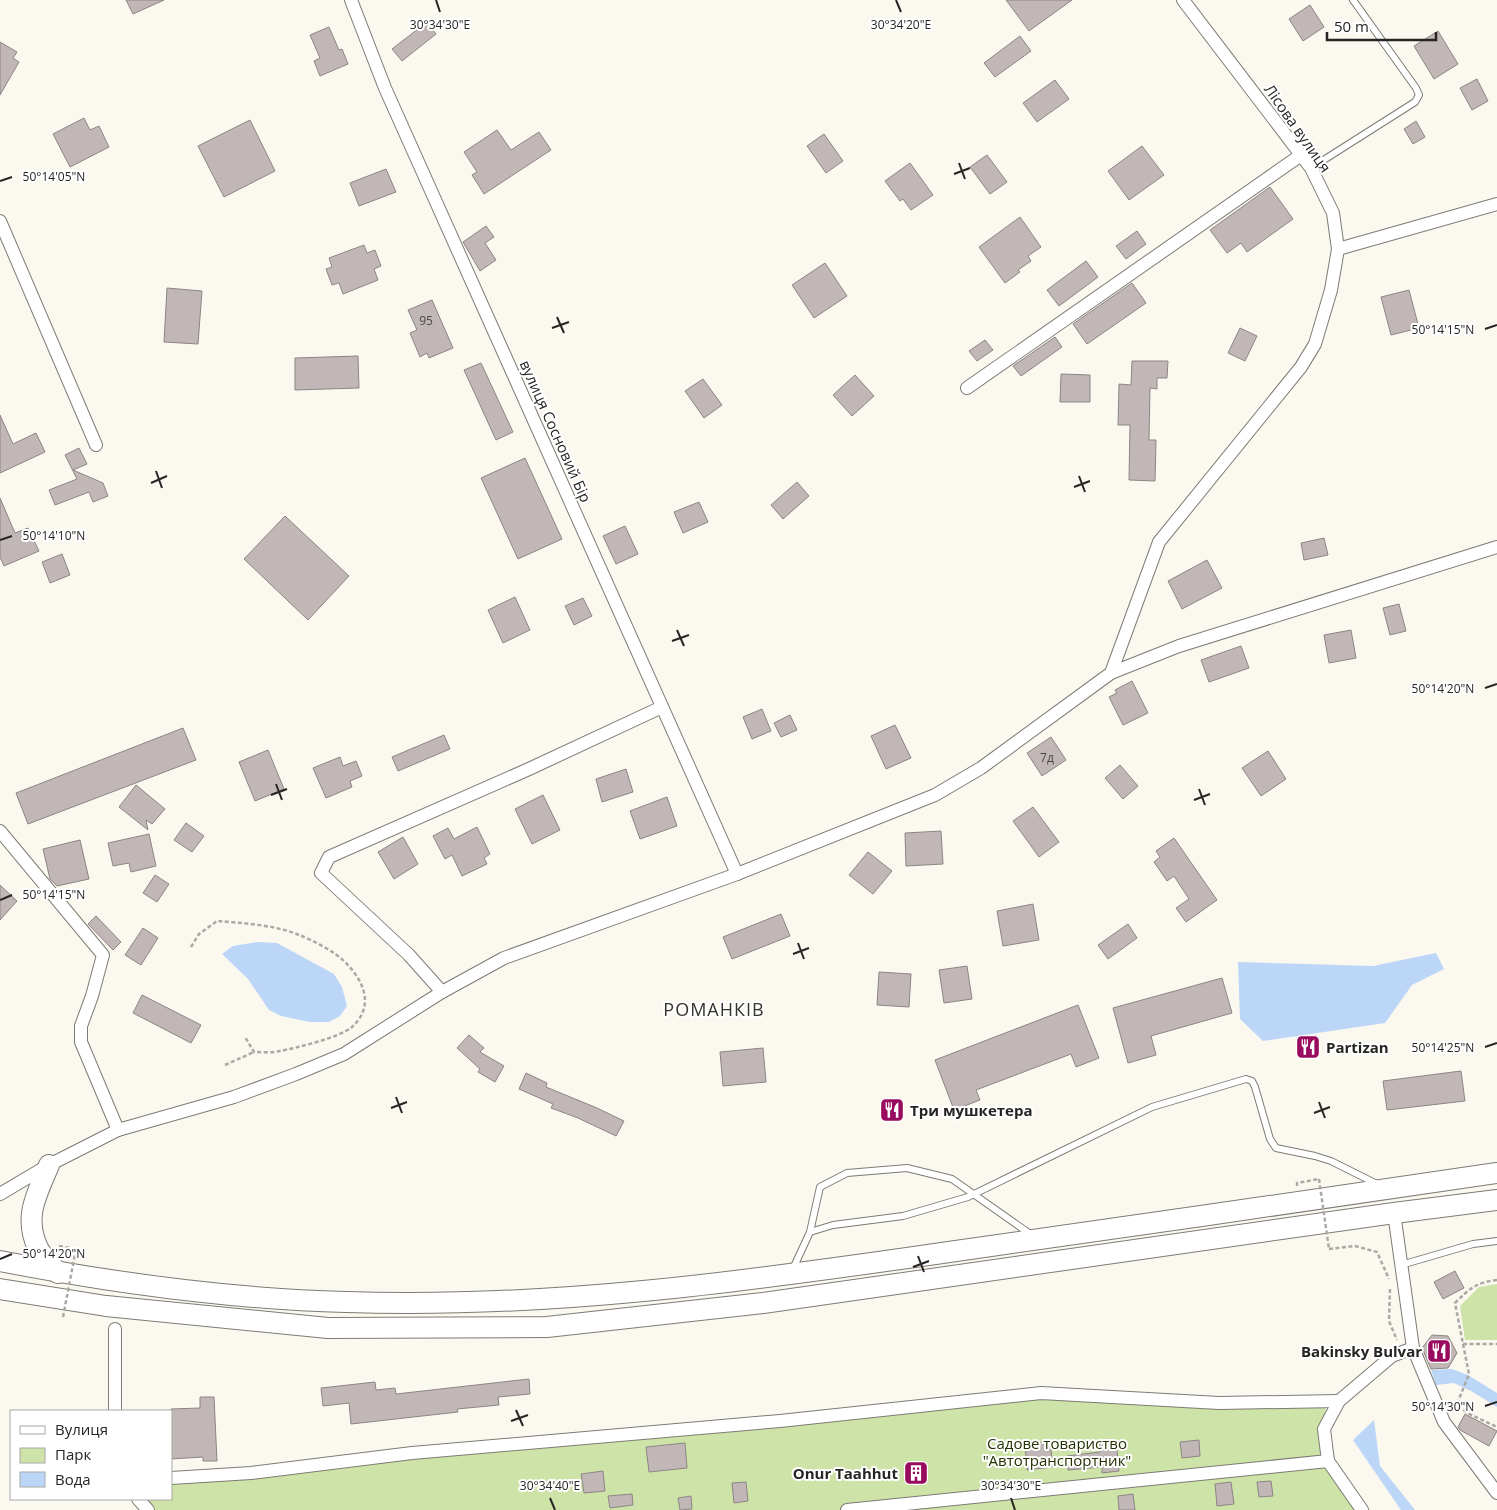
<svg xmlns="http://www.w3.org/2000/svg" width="1497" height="1510" font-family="'Open Sans',sans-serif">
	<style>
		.green { fill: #cee3a7 }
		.water { fill: #bcd6f7 }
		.building { fill: #c0b7b6; stroke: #8d8584 }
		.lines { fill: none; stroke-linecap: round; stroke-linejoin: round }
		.lane-casing { stroke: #7d7b74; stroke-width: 8 }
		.street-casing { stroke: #7d7b74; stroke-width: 14 }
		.primary-casing { stroke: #7d7b74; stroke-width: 22 }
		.path { stroke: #aba9a3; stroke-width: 2.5; stroke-dasharray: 4 2.5; stroke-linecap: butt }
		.lane { stroke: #fff; stroke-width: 6 }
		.street { stroke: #fff; stroke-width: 12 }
		.primary { stroke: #fff; stroke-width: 20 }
		.path-bridge { stroke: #aba9a3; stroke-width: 2.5; stroke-dasharray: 4 2.5; stroke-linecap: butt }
		.ticks { fill: none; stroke: #262523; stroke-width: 2 }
		.labels { text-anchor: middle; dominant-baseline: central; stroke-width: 4; stroke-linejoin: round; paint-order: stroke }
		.number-label { font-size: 12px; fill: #4c4a48 }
		.street-label { font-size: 15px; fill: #262523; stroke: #fff }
		.poi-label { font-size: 15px; font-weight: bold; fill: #262523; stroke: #fff; text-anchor: start }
		.park-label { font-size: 15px; fill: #243100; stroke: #fff }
		.quarter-label { font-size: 18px; letter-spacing: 1px; fill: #36332e; stroke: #fff }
		.ticks-label { font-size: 12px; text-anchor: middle; fill: #262523; stroke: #fff; stroke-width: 4; stroke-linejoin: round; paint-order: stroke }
	</style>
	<rect width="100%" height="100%" fill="#fbf8f0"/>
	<g class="green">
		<path d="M1497,1284V1340H1465L1460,1306L1479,1287Z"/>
		<path d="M1041,1393L1325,1401L1328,1461L1362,1510H148L139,1499H171V1478Z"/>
	</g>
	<g class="water">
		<path d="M257,942L277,943L334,974L342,987L347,1006L340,1016L329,1022H310L281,1016L269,1010L248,979L222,954L233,946Z"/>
		<path d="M1436,953L1444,969L1412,985L1385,1023L1263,1041L1240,1019L1238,962L1373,966Z"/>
		<path d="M1452,1369L1468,1375L1497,1393V1407L1471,1391L1454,1383L1436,1385L1431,1370Z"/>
		<path d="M1374,1420L1380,1466L1415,1510H1401L1353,1440Z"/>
	</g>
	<g class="building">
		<path d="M126,0H164L133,14Z"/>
		<path d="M1006,0H1072L1029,31Z"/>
		<path d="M1310,5L1324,27L1303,41L1289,19Z"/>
		<path d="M427,22L436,34L402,61L392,49Z"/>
		<path d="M329,27L339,50L342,49L348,64L320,76L314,61L320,58L310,35Z"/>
		<path d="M1438,31L1458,64L1434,79L1414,46Z"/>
		<path d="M1020,36L1031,51L995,77L984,63Z"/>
		<path d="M0,42L17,52L13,58L19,62L0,95Z"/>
		<path d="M1477,79L1488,101L1472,110L1460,88Z"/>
		<path d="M1055,80L1069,99L1037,122L1023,103Z"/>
		<path d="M84,118L90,130L99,126L109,147L70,167L53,134Z"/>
		<path d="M250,120L275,171L224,197L198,146Z"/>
		<path d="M1416,121L1425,137L1413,144L1404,129Z"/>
		<path d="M497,130L511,150L539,132L551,150L484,194L472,175L477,172L464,152Z"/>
		<path d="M824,134L843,161L826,173L807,146Z"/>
		<path d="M1142,146L1164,175L1129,200L1108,171Z"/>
		<path d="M987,155L1007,182L990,194L970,167Z"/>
		<path d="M910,163L933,195L911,210L903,199L900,201L885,181Z"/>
		<path d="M386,169L396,192L359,206L350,183Z"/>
		<path d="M1270,187L1293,219L1247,252L1241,243L1227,253L1210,230Z"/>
		<path d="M1020,217L1041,247L1028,256L1031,261L1018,270L1020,272L1005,283L979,247Z"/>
		<path d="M486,226L494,237L485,243L496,260L480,271L463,242Z"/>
		<path d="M1137,231L1146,244L1126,259L1116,246Z"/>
		<path d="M364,245L367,253L375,250L381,266L374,269L378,280L343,294L339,283L332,285L326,269L332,267L329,258Z"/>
		<path d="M1086,261L1098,277L1059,306L1047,290Z"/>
		<path d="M825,263L847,296L814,318L792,285Z"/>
		<path d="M1132,283L1146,303L1087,344L1073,324Z"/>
		<path d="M167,288L202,291L198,344L164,342Z"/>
		<path d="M1409,290L1419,328L1391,335L1381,297Z"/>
		<path d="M432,300L453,348L429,358L427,353L420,357L410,333L417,330L408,310Z"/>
		<path d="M1240,328L1257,336L1245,361L1228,353Z"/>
		<path d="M1055,337L1062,347L1021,376L1013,366Z"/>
		<path d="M985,340L993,350L977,361L969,351Z"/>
		<path d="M358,356L359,388L295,390V358Z"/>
		<path d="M1132,361H1168L1167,378H1157V389L1150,388L1149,440H1156L1155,481L1129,480L1130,425H1118L1119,384L1131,385Z"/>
		<path d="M481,363L513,432L496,440L464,370Z"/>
		<path d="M1061,374L1090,375V402H1060Z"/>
		<path d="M855,375L874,396L852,416L833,395Z"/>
		<path d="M703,379L722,405L704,418L685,391Z"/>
		<path d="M0,415L13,444L36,433L45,452L0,473Z"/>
		<path d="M79,448L87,464L73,470L103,483L108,496L93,502L89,492L55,505L49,490L77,479L65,455Z"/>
		<path d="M525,458L562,539L518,559L481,478Z"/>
		<path d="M797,482L809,496L783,519L771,505Z"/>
		<path d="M0,498L15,533L28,528L39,551L4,566L0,557Z"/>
		<path d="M699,502L708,522L683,533L674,512Z"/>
		<path d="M285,516L349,576L308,620L244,559Z"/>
		<path d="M625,526L638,554L616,564L603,536Z"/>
		<path d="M1324,538L1328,555L1304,560L1301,543Z"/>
		<path d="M62,554L70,575L50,583L42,562Z"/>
		<path d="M1207,560L1222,588L1182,609L1168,581Z"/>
		<path d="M515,597L530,630L503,643L488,610Z"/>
		<path d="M583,598L592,616L574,625L565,606Z"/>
		<path d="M1399,604L1406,631L1390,635L1383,608Z"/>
		<path d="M1351,630L1356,658L1329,663L1324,635Z"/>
		<path d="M1241,646L1249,668L1209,682L1201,660Z"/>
		<path d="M1132,681L1148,713L1123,725L1109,697L1117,693L1115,690Z"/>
		<path d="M762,709L771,731L752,739L743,717Z"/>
		<path d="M790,715L797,730L781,737L774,723Z"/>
		<path d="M895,725L911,758L886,769L871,736Z"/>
		<path d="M183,728L196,760L28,824L16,793Z"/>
		<path d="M444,735L450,749L398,771L392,757Z"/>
		<path d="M1051,737L1066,760L1042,776L1027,753Z"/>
		<path d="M268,750L284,789L255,801L239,762Z"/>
		<path d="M1268,751L1286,779L1261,796L1242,768Z"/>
		<path d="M340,757L343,766L356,761L362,776L350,781L352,787L326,798L313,768Z"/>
		<path d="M1120,765L1138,786L1123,799L1105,778Z"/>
		<path d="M626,769L633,792L602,802L596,779Z"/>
		<path d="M136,785L165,809L152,824L146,820L148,830L119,807Z"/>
		<path d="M543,795L560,830L532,844L515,809Z"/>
		<path d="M667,797L677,826L640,839L630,811Z"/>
		<path d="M1033,807L1059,842L1039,857L1013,821Z"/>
		<path d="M186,823L204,836L192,852L174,840Z"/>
		<path d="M477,827L490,854L484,858L487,864L462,876L452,855L445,859L433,836L448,828L454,839Z"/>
		<path d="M941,831L943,864L906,866L905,833Z"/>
		<path d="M149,834L156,866L131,872L129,863L113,866L108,843Z"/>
		<path d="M403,837L418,864L394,879L378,852Z"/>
		<path d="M1174,838L1217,900L1186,922L1176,908L1189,899L1174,876L1167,881L1154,862L1160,857L1156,851Z"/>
		<path d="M80,840L89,879L57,886L50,879L43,849Z"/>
		<path d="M868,852L892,871L873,894L849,875Z"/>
		<path d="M155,875L169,884L157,902L143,893Z"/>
		<path d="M0,885L17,901L0,920Z"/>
		<path d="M1033,904L1039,940L1003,946L997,911Z"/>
		<path d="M781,914L790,936L732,959L723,937Z"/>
		<path d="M96,916L121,942L113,950L88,924Z"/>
		<path d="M1128,924L1137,938L1108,959L1098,945Z"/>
		<path d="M143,928L158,938L141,965L125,955Z"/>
		<path d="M967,966L972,999L944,1003L939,970Z"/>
		<path d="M879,972L911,974L909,1007L877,1005Z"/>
		<path d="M1222,978L1232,1013L1151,1036L1156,1055L1128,1063L1113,1008Z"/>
		<path d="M142,995L201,1025L191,1043L133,1013Z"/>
		<path d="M1078,1005L1099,1058L1076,1067L1071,1054L976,1090L980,1100L954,1110L935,1060Z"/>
		<path d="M469,1035L484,1048L480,1052L504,1066L495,1082L478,1072L480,1069L457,1048Z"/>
		<path d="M763,1048L766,1082L723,1086L720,1052Z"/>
		<path d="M1461,1071L1465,1101L1387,1110L1383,1081Z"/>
		<path d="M526,1073L547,1083L546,1087L597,1108L624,1121L616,1136L578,1118L551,1108L553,1104L519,1089Z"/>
		<path d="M1455,1271L1464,1288L1443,1299L1434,1282Z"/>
		<path d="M1432,1335L1448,1336L1457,1353L1448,1368L1431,1369L1422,1348Z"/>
		<path d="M529,1379L530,1394L498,1397L499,1405L457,1409L458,1412L351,1424L349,1403L323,1406L321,1388L375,1382L376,1390L395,1388L396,1394Z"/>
		<path d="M200,1397H214L217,1461H203V1457L171,1459V1409L200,1408Z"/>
		<path d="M1465,1414L1497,1431L1489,1446L1460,1430L1458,1427Z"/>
		<path d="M1116,1440L1119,1471L1102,1473V1467L1068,1470L1067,1456L1100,1452L1099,1442Z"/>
		<path d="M1199,1440L1200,1456L1182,1458L1180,1442Z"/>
		<path d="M1050,1441L1053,1467L1027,1470L1025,1444Z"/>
		<path d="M685,1443L687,1468L649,1472L646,1447Z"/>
		<path d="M923,1464L925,1481L909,1483L907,1466Z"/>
		<path d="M603,1471L605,1491L584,1493L581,1474Z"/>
		<path d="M1271,1481L1273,1496L1259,1497L1257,1482Z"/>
		<path d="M746,1482L748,1501L734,1503L732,1483Z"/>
		<path d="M1231,1482L1234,1504L1217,1506L1215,1484Z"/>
		<path d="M632,1494L633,1505L610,1508L608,1496Z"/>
		<path d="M1133,1494L1135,1510H1119L1118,1496Z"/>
		<path d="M691,1496L692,1509L680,1510L678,1498Z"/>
	</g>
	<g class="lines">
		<defs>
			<g id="lane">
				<path d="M1311,168L1415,102L1419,95L1416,88L1353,0"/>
				<path d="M810,1232L820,1187L847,1173L907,1168L952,1179L1033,1236"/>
				<path d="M1401,1265L1473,1244L1497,1241"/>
				<path d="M792,1271L810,1232L833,1225L903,1216L968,1197L1152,1107L1246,1079L1252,1081L1255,1087L1270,1139L1276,1148L1315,1156L1331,1161L1379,1185"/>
			</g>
			<g id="street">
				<path d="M351,0L385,88L737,874"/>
				<path d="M0,221L96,445"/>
				<path d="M1338,249L1497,204"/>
				<path d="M967,388L1301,155"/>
				<path d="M1111,673L1159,542L1301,367L1315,344L1331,290L1338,249L1333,213L1311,168L1183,0"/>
				<path d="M0,831L103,955L92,996L81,1026V1042L118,1130"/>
				<path d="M442,992L409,955L321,873L329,857L529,769L662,707"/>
				<path d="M0,1194L49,1165L118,1130L234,1097L296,1074L344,1054L442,992L504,958L737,874L935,795L981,768L1111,673L1179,646L1497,547"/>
				<path d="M1394,1213L1413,1348L1444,1422L1497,1493"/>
				<path d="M115,1411V1329"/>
				<path d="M171,1478L251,1473L412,1453L780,1421L1041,1393L1219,1403L1339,1401"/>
				<path d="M138,1499L148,1510"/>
				<path d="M847,1510L1328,1461"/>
				<path d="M1362,1510L1328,1461L1324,1429L1339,1401L1392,1356L1413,1348"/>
			</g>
			<g id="primary">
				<path d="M49,1165C37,1194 23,1217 38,1248C42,1257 52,1265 58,1273"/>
				<path d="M0,1261C114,1283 230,1299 346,1302C548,1309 750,1281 949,1252C1132,1226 1314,1200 1497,1173"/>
				<path d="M0,1289L106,1306L328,1328L547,1327L763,1303L1394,1213L1497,1200"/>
			</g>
		</defs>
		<use href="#lane" class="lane-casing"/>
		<use href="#street" class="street-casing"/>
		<use href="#primary" class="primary-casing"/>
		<g class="path">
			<path d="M191,947L199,934L217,921C242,923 276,925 299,935C313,940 335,952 345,962C364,981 375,1006 352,1027C341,1037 296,1048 280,1051C272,1053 262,1052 254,1052L245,1037"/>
			<path d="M225,1065L254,1052"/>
			<path d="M1297,1186V1183L1319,1179"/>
			<path d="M59,1246L76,1249"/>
			<path d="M1329,1249L1355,1246L1377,1252L1389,1279"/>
			<path d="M1497,1280C1477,1282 1469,1289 1455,1303L1463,1344H1497"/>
			<path d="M1390,1289L1389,1321L1397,1340"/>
			<path d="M1463,1344L1469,1374L1457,1404L1467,1413L1497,1427"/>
		</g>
		<use href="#lane" class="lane"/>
		<use href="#street" class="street"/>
		<use href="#primary" class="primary"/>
		<g class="path-bridge">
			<path d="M1319,1179L1329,1249"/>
			<path d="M63,1317L76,1249"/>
		</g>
	</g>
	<path class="ticks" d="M436,0L440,12M896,0L901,12M959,163L965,179M954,174L970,168M0,181L12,177M557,317L564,333M552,328L569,322M1485,329L1497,325M156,471L162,488M1079,476L1085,492M151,483L167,476M1074,487L1090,481M0,540L12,536M677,630L684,646M672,641L689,635M1485,688L1497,684M276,784L282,800M1199,789L1205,805M271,795L287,789M1194,800L1210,794M0,900L12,895M798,943L804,959M793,954L809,948M1485,1047L1497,1043M396,1097L402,1113M1319,1102L1325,1118M391,1108L407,1102M1314,1113L1330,1107M918,1256L924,1272M0,1259L12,1254M913,1267L929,1261M1485,1406L1497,1402M516,1410L523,1426M511,1421L528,1415M550,1498L555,1510M1011,1498L1015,1510"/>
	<defs>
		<symbol id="restaurant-square" viewBox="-11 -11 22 22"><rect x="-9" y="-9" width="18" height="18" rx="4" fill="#990b5e" stroke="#fff"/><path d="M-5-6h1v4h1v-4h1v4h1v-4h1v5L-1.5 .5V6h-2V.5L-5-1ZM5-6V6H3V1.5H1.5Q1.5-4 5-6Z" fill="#fff"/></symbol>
		<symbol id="building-square" viewBox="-11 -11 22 22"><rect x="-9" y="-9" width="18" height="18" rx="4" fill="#990b5e" stroke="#fff"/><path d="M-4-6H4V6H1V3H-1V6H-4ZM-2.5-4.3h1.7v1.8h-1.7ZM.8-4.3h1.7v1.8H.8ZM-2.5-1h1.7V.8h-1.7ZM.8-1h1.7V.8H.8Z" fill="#fff"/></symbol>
	</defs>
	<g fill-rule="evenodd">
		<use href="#restaurant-square" x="1294" y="1033" width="28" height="28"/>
		<use href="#restaurant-square" x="878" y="1096" width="28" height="28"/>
		<use href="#restaurant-square" x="1425" y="1337" width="28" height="28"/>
		<use href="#building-square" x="902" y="1459" width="28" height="28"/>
	</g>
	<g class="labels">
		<g class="number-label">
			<text x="426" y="320">95</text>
			<text x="1047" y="757">7д</text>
		</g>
		<g class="street-label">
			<text transform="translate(1298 128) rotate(55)">Лісова вулиця</text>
			<text transform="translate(556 431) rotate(66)">вулиця Сосновий Бір</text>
		</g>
		<g class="poi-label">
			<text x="1326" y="1047">Partizan</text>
			<text x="910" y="1110">Три мушкетера</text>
			<text x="1422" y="1351" text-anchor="end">Bakinsky Bulvar</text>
			<text x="898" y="1473" text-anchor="end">Onur Taahhut</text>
		</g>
		<g class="park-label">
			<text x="1057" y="1443">Садове товариство<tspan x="1057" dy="17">"Автотранспортник"</tspan></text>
		</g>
		<g class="quarter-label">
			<text x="714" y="1009">РОМАНКІВ</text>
		</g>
	</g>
	<g class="ticks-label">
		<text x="440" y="29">30°34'30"E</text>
		<text x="901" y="29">30°34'20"E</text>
		<text x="54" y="181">50°14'05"N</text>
		<text x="1443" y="334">50°14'15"N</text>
		<text x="54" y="540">50°14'10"N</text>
		<text x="1443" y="693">50°14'20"N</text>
		<text x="54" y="899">50°14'15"N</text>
		<text x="1443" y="1052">50°14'25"N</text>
		<text x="54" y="1258">50°14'20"N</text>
		<text x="1443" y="1411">50°14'30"N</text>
		<text x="550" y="1490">30°34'40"E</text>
		<text x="1011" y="1490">30°34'30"E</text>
	</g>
	<rect x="10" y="1410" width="162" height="90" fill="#ffffff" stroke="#a8a8a7"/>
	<rect x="20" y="1426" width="25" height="8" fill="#ffffff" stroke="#a8a8a7"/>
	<text x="55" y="1435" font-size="15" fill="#262523">Вулиця</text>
	<rect x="20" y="1448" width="25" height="15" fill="#cee3a7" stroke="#a8a8a7"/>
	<text x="55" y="1460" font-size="15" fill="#262523">Парк</text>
	<rect x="20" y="1472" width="25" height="15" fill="#bcd6f7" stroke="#a8a8a7"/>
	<text x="55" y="1485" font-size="15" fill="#262523">Вода</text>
	<path d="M1327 32v8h109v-8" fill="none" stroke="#262523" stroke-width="2.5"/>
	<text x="1334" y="32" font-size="15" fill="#262523" stroke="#ffffff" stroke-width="4" paint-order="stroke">50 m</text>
</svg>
